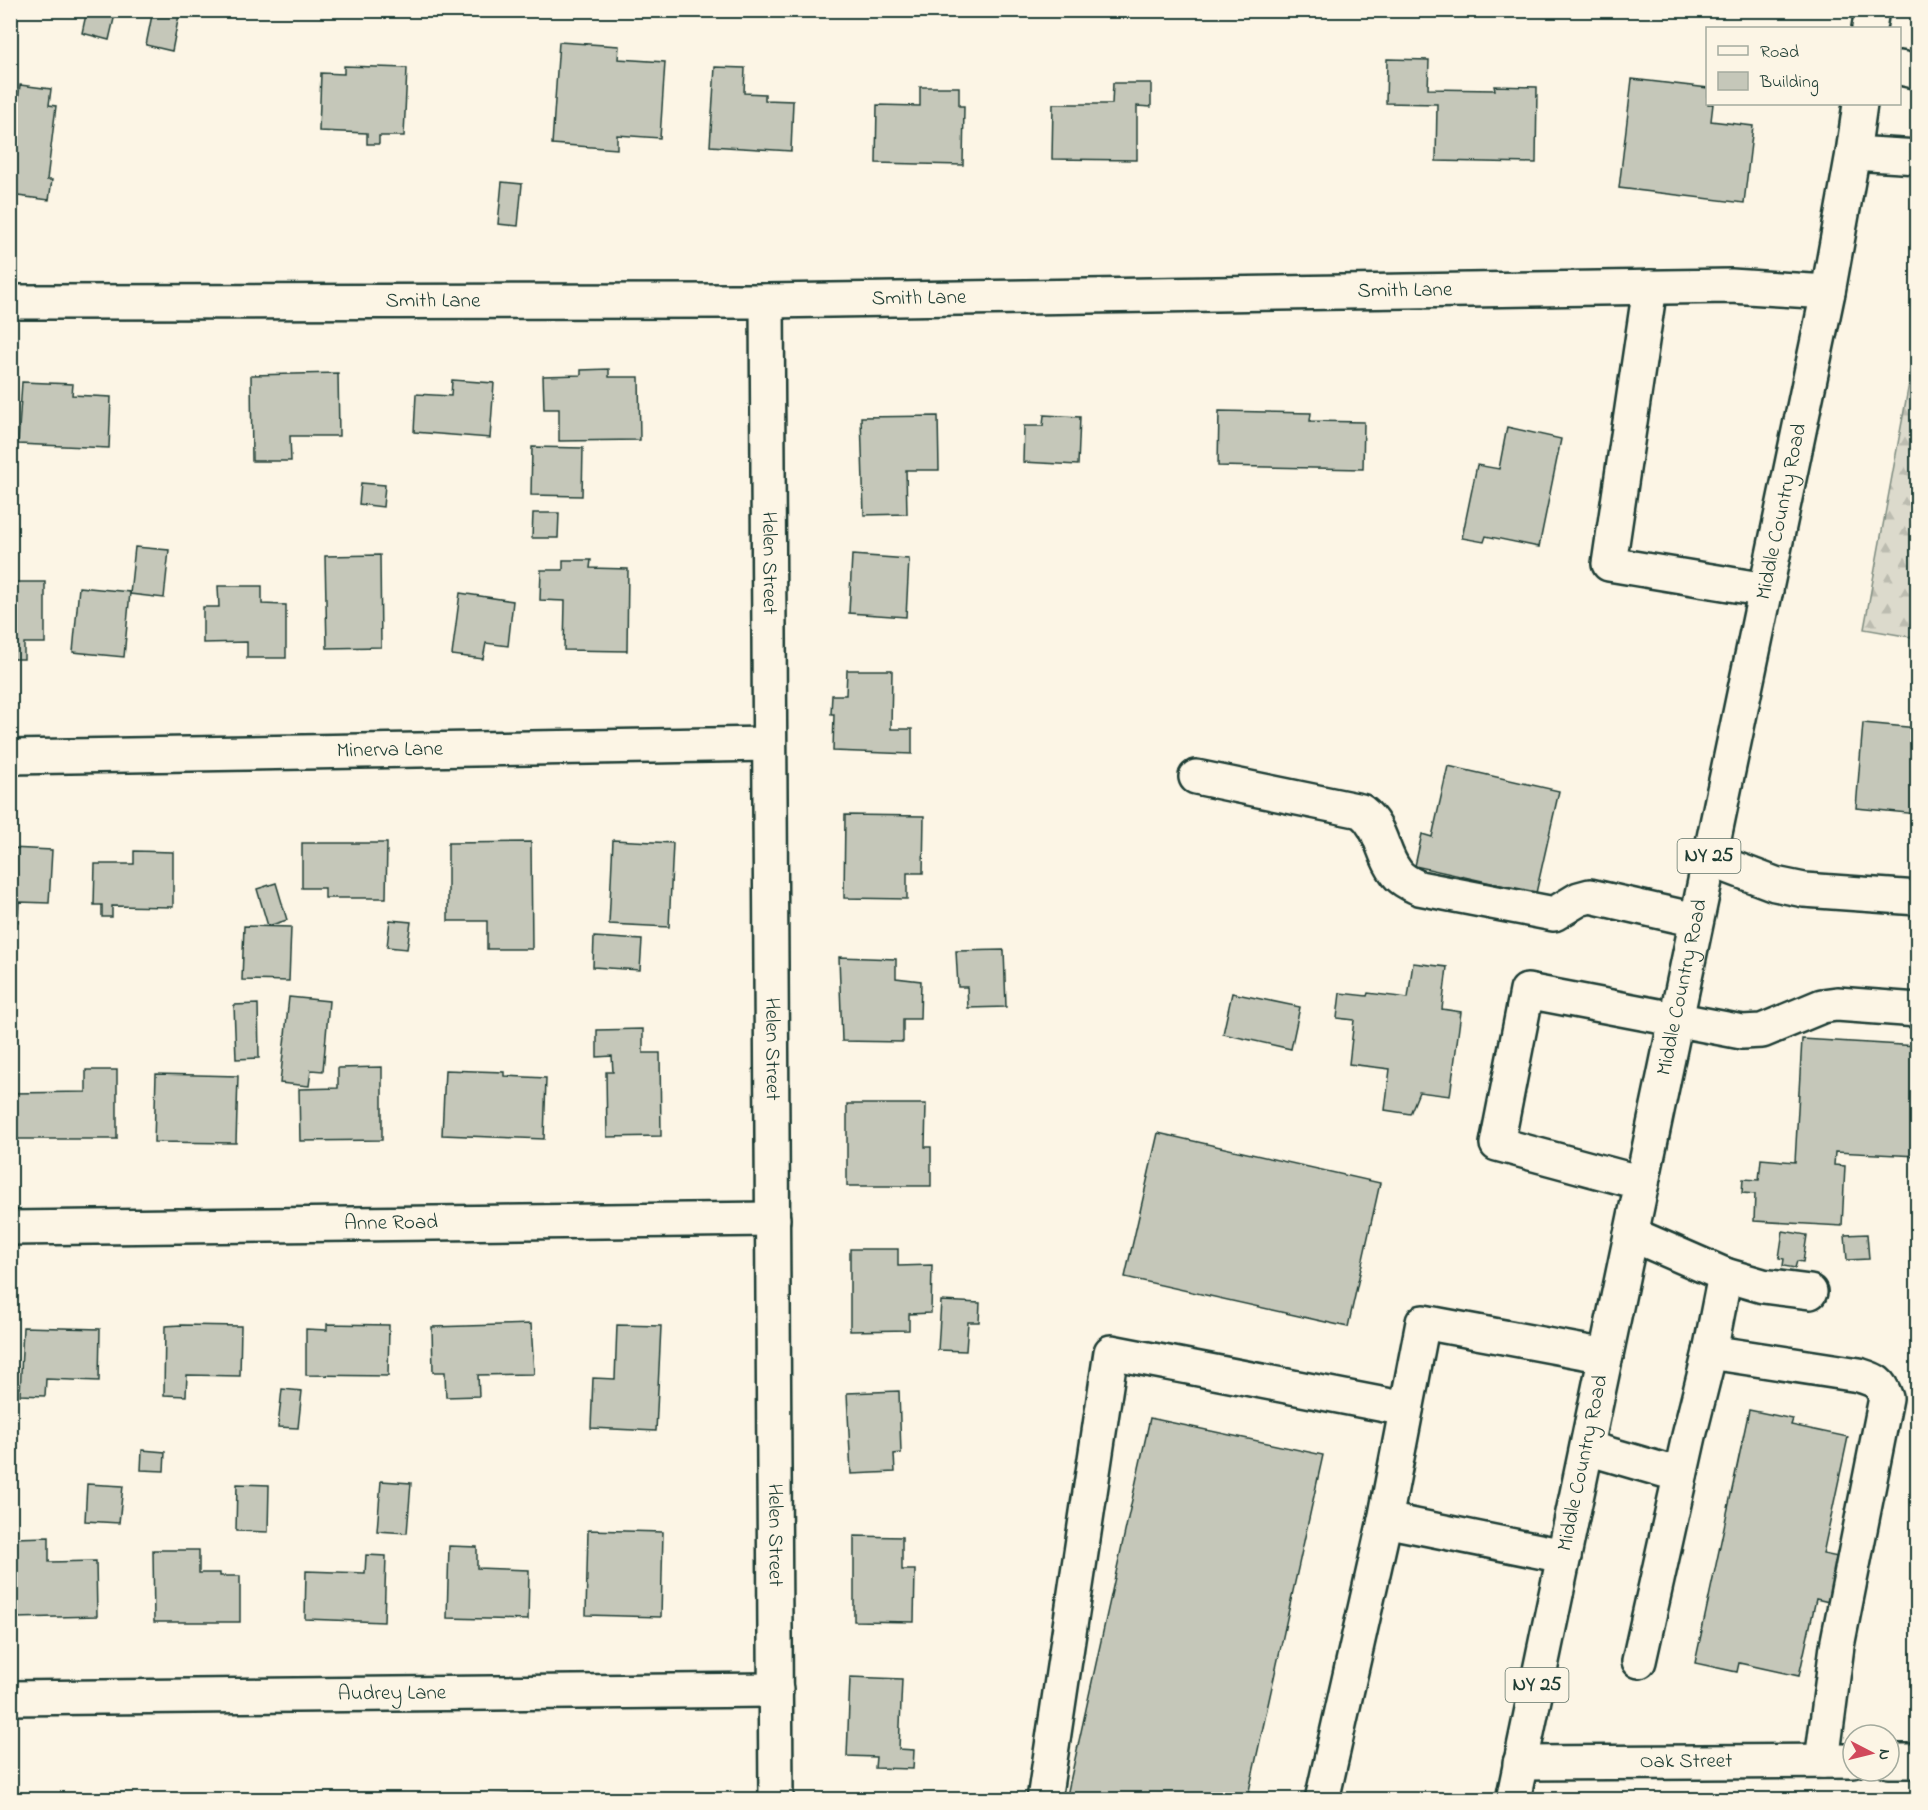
<svg xmlns="http://www.w3.org/2000/svg" width="1928" height="1810" font-family="'Indie Flower',sans-serif">
	<style>
		.forest { fill: url(#forest-firs); stroke: #7e8c80; stroke-width: 1.5 }
		.building { fill: #c5c7b9; stroke: #1f3d34; stroke-width: 1.5 }
		.lines { fill: none; stroke-linecap: round; stroke-linejoin: round }
		.minor-casing { stroke: #1f3d34; stroke-width: 38 }
		.major-casing { stroke: #1f3d34; stroke-width: 38 }
		.minor { stroke: #fcf5e5; stroke-width: 33 }
		.major { stroke: #fcf5e5; stroke-width: 33 }
		.labels { text-anchor: middle; dominant-baseline: central; stroke-width: 4.5; stroke-linejoin: round; paint-order: stroke }
		.shield { fill: #fcf5e5; stroke: #617469; stroke-width: 1.5 }
		.shield-label { font-size: 20px; font-weight: bold; fill: #1f3d34 }
		.street-label { font-size: 21px; fill: #1f3d34; stroke: #fcf5e5 }
	</style>
	<defs>
		<pattern id="forest-firs" width="22" height="20" patternUnits="userSpaceOnUse" patternTransform="scale(1.5)"><rect width="22" height="20" fill="#dcdacc"/><path d="M5 1l3.5 6h-7zM16 11l3.5 6h-7z" fill="#bcbcb0"/></pattern>
	</defs>
	<rect width="100%" height="100%" fill="#fcf5e5"/>
	<filter id="ink" filterUnits="userSpaceOnUse"><feTurbulence type="fractalNoise" baseFrequency=".0167" numOctaves="2"/><feDisplacementMap in="SourceGraphic" scale="12" xChannelSelector="R" yChannelSelector="G"/><feConvolveMatrix kernelMatrix="1 2 1 2 8 2 1 2 1" color-interpolation-filters="sRGB"/></filter>
	<g filter="url(#ink)">
		<path class="forest" d="M1917,340V638L1864,629Z"/>
		<g class="building">
			<path d="M87,10H116L109,40L82,33Z"/>
			<path d="M153,10L179,15L172,51L146,45Z"/>
			<path d="M559,42L619,46L618,59L665,62L660,138L617,135V149L552,144Z"/>
			<path d="M1387,59L1429,60L1428,89L1495,90L1494,86L1537,87L1536,163L1436,161L1437,104L1386,103Z"/>
			<path d="M344,66L407,68L404,136H379V144H367V133L319,131L321,73L344,74Z"/>
			<path d="M715,67L745,68L744,93L765,94V100L793,101L791,151L710,146Z"/>
			<path d="M1632,79L1708,88V104H1713L1711,121L1753,126L1744,203L1619,188Z"/>
			<path d="M1113,83H1151V107L1137,106V160L1052,159L1053,104H1112Z"/>
			<path d="M20,85L51,89L49,105L56,106L47,180H52L49,200L10,195V100L18,101Z"/>
			<path d="M920,87H959V106H964L963,165L876,163L877,105L920,106Z"/>
			<path d="M502,182L522,184L518,226L498,224Z"/>
			<path d="M609,369V377H639L640,440L559,441V409H544L543,376L581,375V370Z"/>
			<path d="M338,373L339,436H290L291,461H252L251,375Z"/>
			<path d="M452,380L494,383L490,438L414,432L416,394L451,396Z"/>
			<path d="M22,382L73,384L72,395L111,397L109,448L18,444Z"/>
			<path d="M1219,411L1311,413L1310,421L1364,422L1363,469L1218,466Z"/>
			<path d="M1044,415L1080,417L1078,465L1023,462L1024,426H1043Z"/>
			<path d="M938,416L939,470H906L907,514L864,515L861,417Z"/>
			<path d="M1507,427L1561,439L1539,547L1486,536L1484,542L1462,538L1477,465L1499,469Z"/>
			<path d="M532,447L583,448L582,496L531,495Z"/>
			<path d="M361,483L385,485L383,507L359,504Z"/>
			<path d="M533,513H559L558,538H532Z"/>
			<path d="M135,547L169,550L164,598L130,594Z"/>
			<path d="M380,555L381,647L327,648L325,556Z"/>
			<path d="M852,555L909,559L906,617L849,613Z"/>
			<path d="M563,560H591L590,568L628,569L627,651L564,650L565,601L540,600L541,570H563Z"/>
			<path d="M10,582H45V643H24V659H10Z"/>
			<path d="M218,586H262V604L286,605V658H247V642L203,643V607H219Z"/>
			<path d="M79,587L130,592L124,657L73,652Z"/>
			<path d="M460,593L513,601L508,646L486,643L483,659L452,655Z"/>
			<path d="M847,670H892L891,729H912V754L833,751L834,714H831L832,695H846Z"/>
			<path d="M1863,723L1918,728V814L1856,808Z"/>
			<path d="M1448,766L1559,791L1536,893L1415,866L1422,834L1432,837Z"/>
			<path d="M845,815L924,816L923,873H907V899L844,898Z"/>
			<path d="M613,840L673,843L669,927L609,924Z"/>
			<path d="M531,842L532,949H487V921H448V843Z"/>
			<path d="M302,843H387L386,898H325V888H302Z"/>
			<path d="M10,848L52,850L49,903L19,902L18,922L10,921Z"/>
			<path d="M134,851L173,852V907L112,906V917H102V905H94L95,864H134Z"/>
			<path d="M276,883L287,920L268,926L257,889Z"/>
			<path d="M390,920L411,922L407,949L387,947Z"/>
			<path d="M244,926L291,927L289,981L242,980Z"/>
			<path d="M594,937L642,940L640,970L593,967Z"/>
			<path d="M1004,950L1006,1007L968,1008L967,987H958L956,951Z"/>
			<path d="M839,957L896,959V978L921,981L920,1019H903V1042L842,1041Z"/>
			<path d="M1413,963L1447,967L1442,1009L1461,1012L1450,1096L1419,1092L1410,1114L1385,1110L1390,1069L1349,1064L1354,1020L1337,1018L1340,993L1367,996L1368,993L1408,998Z"/>
			<path d="M1232,993L1300,1007L1291,1049L1223,1034Z"/>
			<path d="M289,997L329,1001L323,1071L311,1070L309,1086L280,1083Z"/>
			<path d="M258,1004L259,1058L236,1059L234,1005Z"/>
			<path d="M643,1029V1053H660L661,1136L607,1137L606,1072H613L612,1056L597,1057V1030Z"/>
			<path d="M1802,1039L1918,1046V1156L1835,1152L1834,1165L1845,1166L1842,1226L1754,1221L1755,1194L1742,1193L1743,1179L1759,1180L1761,1159L1795,1162Z"/>
			<path d="M382,1067V1140L300,1141L299,1089L338,1088V1068Z"/>
			<path d="M86,1070H117V1139H10V1093L86,1092Z"/>
			<path d="M445,1070L504,1072V1076L546,1078L544,1139L442,1135Z"/>
			<path d="M156,1074L238,1076L236,1143L154,1142Z"/>
			<path d="M847,1104H926L925,1147H931V1186H847Z"/>
			<path d="M1158,1133L1380,1183L1348,1327L1125,1277Z"/>
			<path d="M1783,1231L1807,1235L1803,1262L1797,1261L1795,1268L1783,1266L1784,1259L1779,1258Z"/>
			<path d="M1867,1234L1869,1259L1847,1260L1845,1235Z"/>
			<path d="M850,1249H898V1266L932,1265L931,1313L909,1314V1330L850,1331Z"/>
			<path d="M941,1301L980,1303L979,1322H968L966,1351L938,1350Z"/>
			<path d="M327,1324L389,1325L388,1376L306,1375V1329L327,1330Z"/>
			<path d="M531,1324L534,1374L478,1375L479,1396L446,1397L445,1372H433L432,1327Z"/>
			<path d="M181,1325L241,1326L240,1376L187,1375L186,1396L164,1395L165,1326Z"/>
			<path d="M617,1325L661,1326L656,1431L591,1428L593,1378L615,1379Z"/>
			<path d="M23,1327L100,1329L99,1381L46,1379L45,1396L20,1395Z"/>
			<path d="M282,1389L302,1391L298,1428L278,1427Z"/>
			<path d="M899,1391L901,1453L894,1454L895,1472L851,1474L847,1393Z"/>
			<path d="M1749,1410L1793,1419L1791,1425L1848,1437L1823,1554L1843,1558L1833,1603L1816,1599L1799,1676L1739,1663L1737,1672L1695,1663Z"/>
			<path d="M1150,1418L1323,1455L1247,1800H1066Z"/>
			<path d="M142,1450L165,1452L164,1471L141,1470Z"/>
			<path d="M381,1481L411,1483L407,1533L377,1531Z"/>
			<path d="M87,1484L123,1486L119,1523L85,1521Z"/>
			<path d="M237,1484L269,1485L268,1532L236,1531Z"/>
			<path d="M588,1530L663,1532L661,1617L586,1615Z"/>
			<path d="M854,1536L902,1537V1570H915L914,1622L854,1621Z"/>
			<path d="M49,1537V1562L96,1561L97,1616L16,1618L14,1538Z"/>
			<path d="M449,1546L477,1547V1568L529,1570L528,1620L447,1618Z"/>
			<path d="M153,1550H199V1573H220V1576H240V1622H154Z"/>
			<path d="M366,1555L386,1556L384,1622L305,1619L306,1571L365,1573Z"/>
			<path d="M850,1677L902,1679L899,1749L914,1750L913,1769L875,1768L876,1757L847,1756Z"/>
			<path d="M536,1793V1800H451V1797Z"/>
		</g>
		<g class="lines">
			<defs>
				<g id="minor">
					<path d="M1900,68L1918,72"/>
					<path d="M1853,153L1918,157"/>
					<path d="M1650,287L1609,564L1766,590"/>
					<path id="s1" d="M767,301L776,1800"/>
					<path id="s2" d="M10,302L767,301L1731,286L1828,292"/>
					<path id="s3" d="M10,757L769,744"/>
					<path d="M1196,777L1361,811C1383,828 1381,853 1396,872C1401,880 1411,884 1419,888L1554,914L1579,899L1590,896L1696,920"/>
					<path d="M1709,859L1775,884L1804,890L1918,898"/>
					<path d="M1642,1183L1497,1144L1527,991L1742,1032L1762,1031L1822,1006L1837,1004L1918,1010"/>
					<path id="s4" d="M10,1228L773,1219"/>
					<path d="M1631,1234L1725,1275L1763,1286L1810,1292"/>
					<path d="M1710,1352L1859,1375C1875,1380 1880,1381 1886,1398L1837,1646L1822,1761"/>
					<path d="M1587,1448L1680,1475"/>
					<path d="M1385,1520L1423,1322L1606,1356"/>
					<path d="M1639,1661L1689,1436L1710,1352L1725,1275"/>
					<path id="s5" d="M10,1698L776,1690"/>
					<path d="M1889,1761H1918"/>
					<path id="s6" d="M1520,1763L1853,1761"/>
					<path d="M1044,1800L1111,1352L1406,1409"/>
					<path d="M1322,1800L1385,1520L1564,1556"/>
				</g>
				<g id="major">
					<path d="M1869,28L1872,10"/>
					<path id="s7" d="M1513,1800L1828,292L1853,153L1860,104"/>
				</g>
			</defs>
			<use href="#minor" class="minor-casing"/>
			<use href="#major" class="major-casing"/>
			<use href="#minor" class="minor"/>
			<use href="#major" class="major"/>
		</g>
	</g>
	<g class="labels">
		<g class="shield">
			<rect x="1677.5" y="839" width="63" height="34" rx="4.5"/>
			<rect x="1505.5" y="1668" width="63" height="34" rx="4.5"/>
		</g>
		<g class="shield-label">
			<text x="1709" y="856">NY 25</text>
			<text x="1537" y="1685">NY 25</text>
		</g>
		<g class="street-label">
			<text stroke="none"><textPath href="#s2" startOffset="1395">Smith Lane</textPath></text>
			<text stroke="none"><textPath href="#s2" startOffset="909">Smith Lane</textPath></text>
			<text stroke="none"><textPath href="#s2" startOffset="423">Smith Lane</textPath></text>
			<text stroke="none"><textPath href="#s7" startOffset="1316">Middle Country Road</textPath></text>
			<text stroke="none"><textPath href="#s1" startOffset="262">Helen Street</textPath></text>
			<text stroke="none"><textPath href="#s3" startOffset="380">Minerva Lane</textPath></text>
			<text stroke="none"><textPath href="#s7" startOffset="830">Middle Country Road</textPath></text>
			<text stroke="none"><textPath href="#s1" startOffset="748">Helen Street</textPath></text>
			<text stroke="none"><textPath href="#s4" startOffset="381">Anne Road</textPath></text>
			<text stroke="none"><textPath href="#s7" startOffset="344">Middle Country Road</textPath></text>
			<text stroke="none"><textPath href="#s1" startOffset="1234">Helen Street</textPath></text>
			<text stroke="none"><textPath href="#s5" startOffset="382">Audrey Lane</textPath></text>
			<text stroke="none"><textPath href="#s6" startOffset="166">Oak Street</textPath></text>
		</g>
	</g>
	<rect width="1928" height="1810" fill="none" stroke="#fcf5e5" stroke-width="36"/>
	<rect x="18" y="18" width="1892" height="1774" fill="none" stroke="#1f3d34" stroke-width="2" filter="url(#ink)"/>
	<rect x="1706" y="27" width="195" height="78" fill="#fcf5e5" stroke="#a4ab9e" stroke-width="1.5"/>
	<rect x="1718" y="46" width="30" height="9" fill="#fcf5e5" stroke="#a4ab9e" stroke-width="1.5"/>
	<text x="1760" y="57" font-size="18" fill="#1f3d34">Road</text>
	<rect x="1718" y="72" width="30" height="18" fill="#c5c7b9" stroke="#a4ab9e" stroke-width="1.5"/>
	<text x="1760" y="87" font-size="18" fill="#1f3d34">Building</text>
	<g transform="translate(1871 1753) rotate(97)"><circle r="28" fill="#fcf5e5" stroke="#a4ab9e" stroke-width="1.5"/>
	<path d="M0-4.5L10 22L0 15L-10 22Z" fill="#d1495b"/>
	<text y="-9" font-size="16" font-weight="bold" text-anchor="middle" fill="#1f3d34">N</text>
	</g>
</svg>
